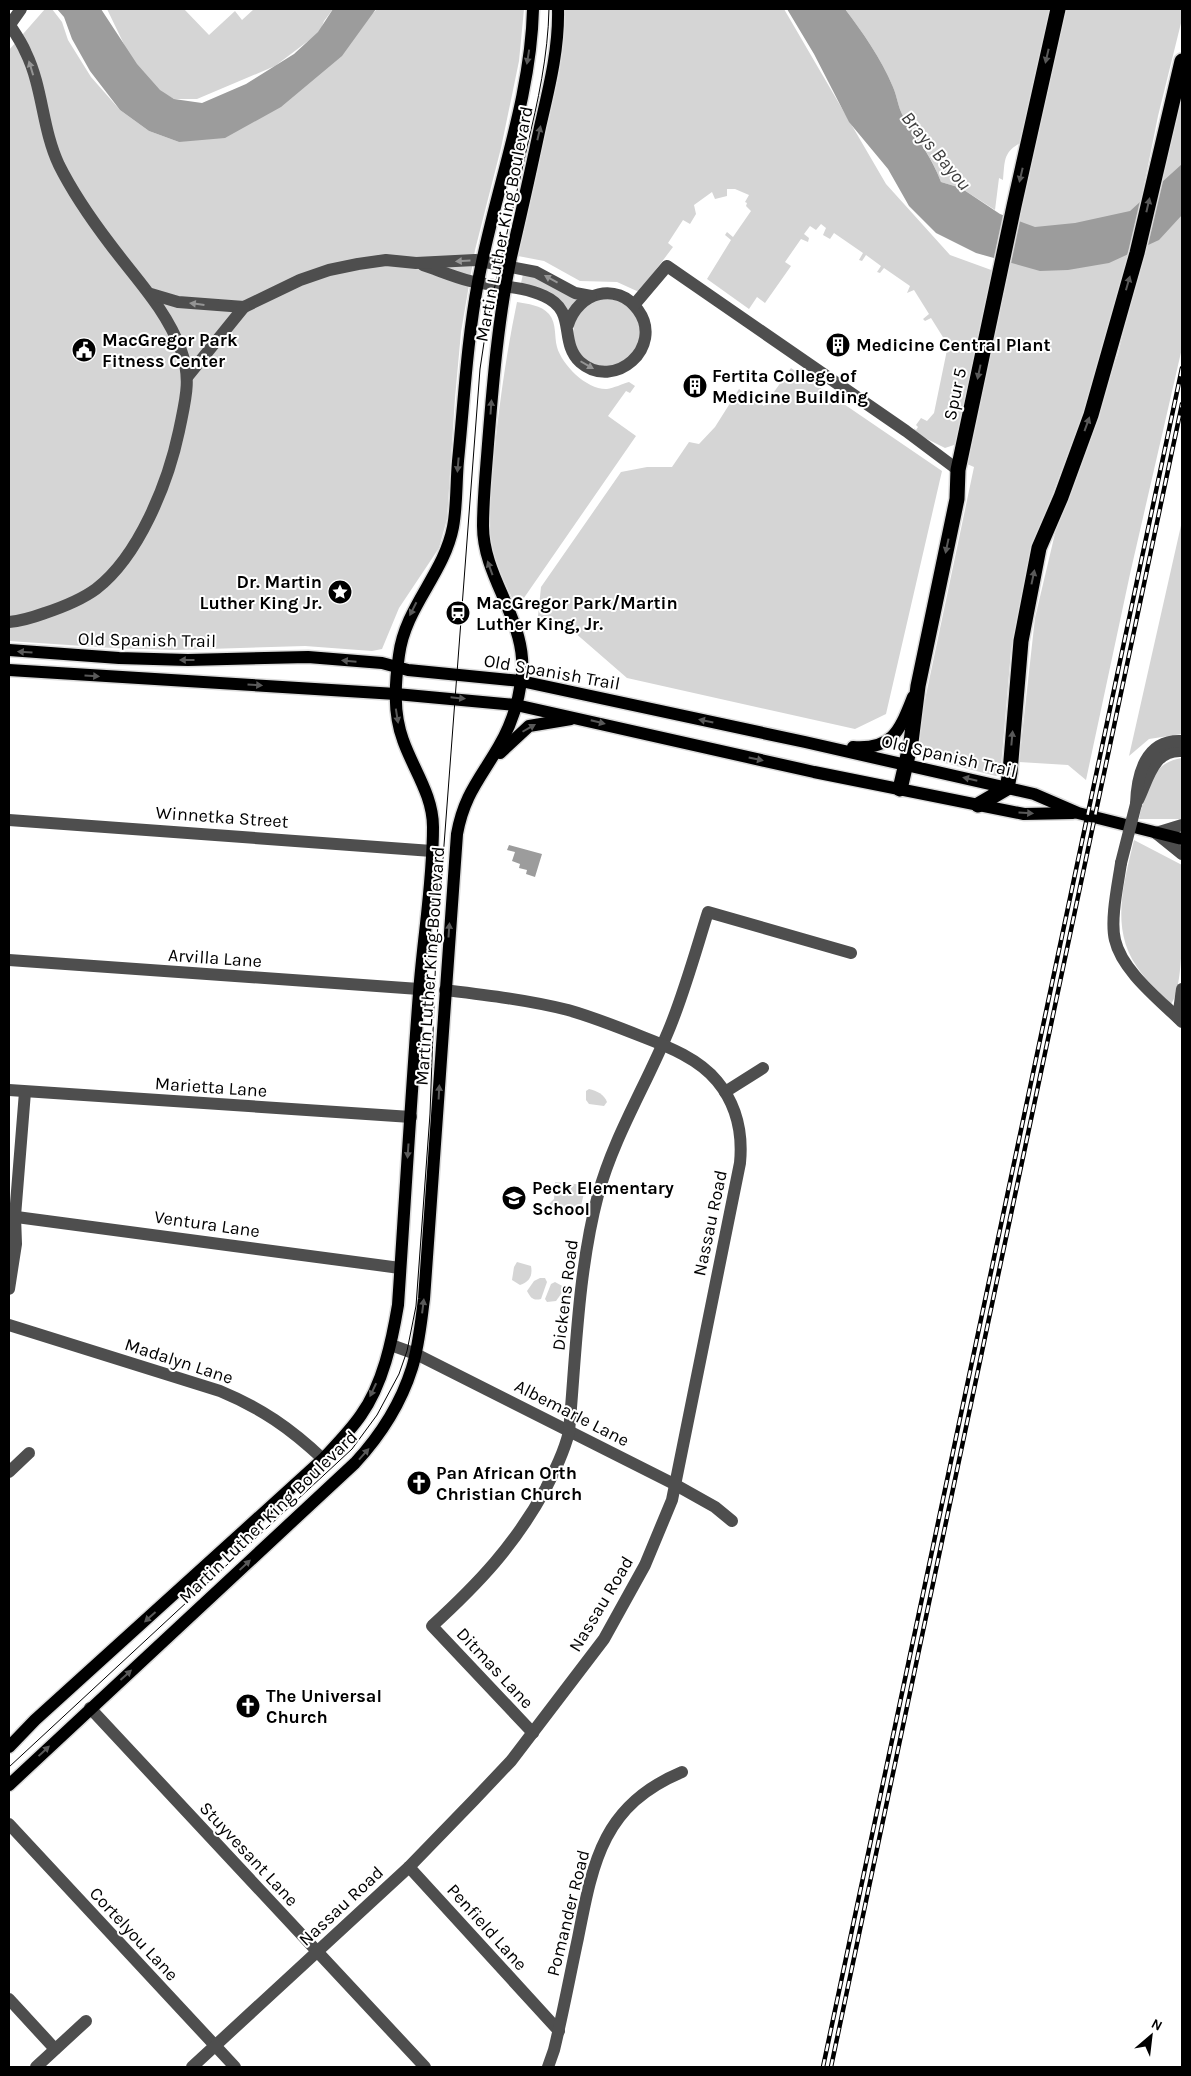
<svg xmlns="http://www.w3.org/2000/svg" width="1191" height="2076" font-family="Karla,sans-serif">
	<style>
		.green { fill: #d5d5d5 }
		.water { fill: #9c9c9c }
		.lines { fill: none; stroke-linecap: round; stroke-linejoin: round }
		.major-casing { stroke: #dbdbdb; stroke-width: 15 }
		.highway-casing { stroke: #dbdbdb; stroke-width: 18 }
		.minor { stroke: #4e4e4e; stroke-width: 12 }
		.major { stroke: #000; stroke-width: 12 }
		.highway { stroke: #000; stroke-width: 15 }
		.tram { stroke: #000; stroke-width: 1 }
		.rail-casing { stroke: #000; stroke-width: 4.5 }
		.rail { stroke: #fff; stroke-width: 2.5; stroke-dasharray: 8; stroke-linecap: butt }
		.minor-bridge { stroke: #4e4e4e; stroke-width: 12 }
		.oneway { fill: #595959 }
		.oneway2 { fill: #959595 }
		.labels { text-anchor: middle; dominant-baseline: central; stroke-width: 4; stroke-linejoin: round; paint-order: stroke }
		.street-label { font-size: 18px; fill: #000; stroke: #fff }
		.poi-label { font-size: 18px; font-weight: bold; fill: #000; stroke: #fff; text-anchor: start }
		.water-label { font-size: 19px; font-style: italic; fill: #3d3d3d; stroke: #fff }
	</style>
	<rect width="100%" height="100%" fill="#fff"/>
	<g class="green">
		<path d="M45,9H52L62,22L68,40L91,77L120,110L149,131L179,142L374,12L377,9H524L519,61L501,148L475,250L461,332L455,398L447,519L439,548L399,608L382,649L372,651L305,646L176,650L113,648L9,641V50Z"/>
		<path d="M107,9H184L209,35L235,11L242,20L254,9H333L324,21L320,32L275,66L197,99H174L151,86L133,63Z"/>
		<path d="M563,9H784L886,184L950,255L994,271L957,444L945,448L915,433L914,428L916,430L918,427L916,425L921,418L927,421L934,413L947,350L940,349L939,345L946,342L931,318L925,321L923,319L929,314L914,290L907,293L910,286L884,268L880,273L877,272L881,266L866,255L862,261L859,260L863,253L834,233L830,239L823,235L826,228L821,224L816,230L810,226L804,234L809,238L808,242L801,239L785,262L791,266L765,303L757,297L749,309L707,279L731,240L725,235L727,232L733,237L751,211L746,206L747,203L745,202L749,195L735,189H727V196L715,199L712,192L694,205L696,214L690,224L683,220L668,243L673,247L639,292L617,282L580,281L544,261L518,256Z"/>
		<path d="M845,9H1052L1022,142C1003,152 1005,160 1003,180L999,178L995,210L961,188L941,182C932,157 917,138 903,116C898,107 897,96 893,87C881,58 863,33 845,9Z"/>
		<path d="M1063,9H1182V19L1158,116L1133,240L1082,416L1041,525L1026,583L1011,651L1001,767L1000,774L996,776L917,756L914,752L974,467L967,464Z"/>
		<path d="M1182,85V348L1130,574L1086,780L1068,765L1019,762L1035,618L1061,508L1118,354L1162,174Z"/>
		<path d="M523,274L534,276L577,298V301L569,310H567L521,283Z"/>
		<circle cx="607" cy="333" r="34"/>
		<path d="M517,302C528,304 541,305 549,314C557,324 554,336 557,347C562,365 587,390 607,389C614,388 622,384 629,382L635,386L630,393L626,391L608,416L636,436L517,608C506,585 494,563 489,537C485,517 490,493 492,473C498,415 505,359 517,302Z"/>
		<path d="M791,368L942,471L886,714L855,729L627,678L566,625L538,616L541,587L621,472L647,467H672L689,442L699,444L715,427L739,389L764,406Z"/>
		<path d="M1182,521V734L1149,739L1129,756Z"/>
		<path d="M1182,758V819H1139C1145,792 1151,762 1182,758Z"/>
		<path d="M1134,840L1182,865C1182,890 1186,988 1171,1004C1160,992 1146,981 1137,967C1110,928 1124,882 1134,840Z"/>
		<path d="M589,1089C597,1091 604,1094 607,1102L604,1106L589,1104L586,1100V1091Z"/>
		<path d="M555,1182L586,1185L579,1214L549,1204L554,1199Z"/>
		<path d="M517,1262L531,1266C533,1276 529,1282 520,1285L512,1280L514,1267Z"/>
		<path d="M540,1278H545L547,1282L541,1299C533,1301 531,1298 527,1291L534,1281Z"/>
		<path d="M555,1282L564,1287V1290L556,1301L547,1302L545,1299L551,1284Z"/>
	</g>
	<g class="water">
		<path d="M57,9H101L137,64L160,90L174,99L202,103L246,84L294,54L318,32L333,9H376L342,56L281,107L225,138L179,142L149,131L120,110L90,71L72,39L64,17Z"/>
		<path d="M787,9H845C863,33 881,58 893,87C897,96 898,107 903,116C917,139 932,157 941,182L961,188L1000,214L1035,227L1075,223L1130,211L1182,164V215L1159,240L1109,263L1068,270L1040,271L976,253L936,233L909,206L888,169L849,122L814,54Z"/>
		<path d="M509,845L542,854L535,877L526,874L527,870L519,868L520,864L512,861L515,852L507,850Z"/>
	</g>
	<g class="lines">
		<defs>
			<g id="major">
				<path d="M9,650L119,658L188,660L308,657L382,663L408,670L521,681L805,742L1034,794L1078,813L1182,839"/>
				<path d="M9,670L396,694L516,705L814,772L1024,814L1073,813"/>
				<path d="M853,747C894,750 900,729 913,697"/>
				<path d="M500,753L529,726L571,719"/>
				<path d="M9,1747L35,1720L323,1459C336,1445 350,1431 361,1415C383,1384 392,1341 398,1305C405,1201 411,1097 419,993C423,938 433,883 433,827C433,795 413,769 403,740C393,713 395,683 399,655C405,607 444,574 453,527C457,506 456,483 458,461C464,401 467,341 478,282C494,193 531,100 533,9"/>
				<path d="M9,1785L355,1463C380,1436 401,1403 412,1368C419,1345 421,1321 424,1299L457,834C464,795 480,779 499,746C510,727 518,704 521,682C531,624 483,581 483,526C483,499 486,471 488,444C493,382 498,319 511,257C521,214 531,170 540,127C549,88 559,49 558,9"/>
			</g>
			<g id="highway">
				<path d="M900,789L911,742L918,686L957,499L958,470L1014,206L1058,9"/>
				<path d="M978,805L1007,788L1010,772L1021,641L1039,548L1061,497L1091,415L1137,253L1182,61"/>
			</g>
		</defs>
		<use href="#major" class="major-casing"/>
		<use href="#highway" class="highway-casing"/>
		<g class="minor">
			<path d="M9,24C15,33 22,43 26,53C43,88 42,129 59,165C73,193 91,219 110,244C136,279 166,309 181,350C192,380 185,401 179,431C168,483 139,556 96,589C81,600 63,607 45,613C34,617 21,621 9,622"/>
			<path d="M9,26L21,9"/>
			<path d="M423,265C438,270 454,277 470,281C494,287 520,285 544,296C578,311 558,341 580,362C614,392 665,347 638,310C617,281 578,292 568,325"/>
			<path d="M151,294L178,302L244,307L300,280L329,270L358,264L386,260L416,263L475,260L536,272L575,293L591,296"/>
			<path d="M634,305L667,266L906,431L958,470"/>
			<path d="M188,376L244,307"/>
			<path d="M1138,800C1148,780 1153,749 1182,751"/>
			<path d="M1136,804C1137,775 1145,739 1182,741"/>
			<path d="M9,820L432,851"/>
			<path d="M1156,833L1182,854"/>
			<path d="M1156,833L1182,825"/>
			<path d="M1121,863C1118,884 1110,920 1115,940C1122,971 1160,1000 1182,1022"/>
			<path d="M9,960L419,989"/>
			<path d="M1178,1018L1182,989"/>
			<path d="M9,1090L411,1117"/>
			<path d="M725,1092L763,1068"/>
			<path d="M9,1216L400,1268"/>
			<path d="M9,1289L16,1244L15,1216L25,1092"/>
			<path d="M9,1325L220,1391C261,1408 290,1428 323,1459"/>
			<path d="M391,1345L416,1354L674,1484L715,1507L732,1521"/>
			<path d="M9,1472L29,1453"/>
			<path d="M90,1708L425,2067"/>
			<path d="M533,1733L432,1626C479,1583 515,1545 546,1488C555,1470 564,1452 569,1432C576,1353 578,1271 598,1195C614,1136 647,1084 670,1027C685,990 696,950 708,912L851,953"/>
			<path d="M9,1824L235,2067"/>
			<path d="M409,1867L559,2031"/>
			<path d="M9,1999L55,2049"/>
			<path d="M36,2067L86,2021"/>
			<path d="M192,2067L409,1867L474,1800L511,1761L604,1639L645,1565L672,1500L740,1163C743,1132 737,1105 717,1081C699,1059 669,1047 643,1037C618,1027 593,1017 568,1010C528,1000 486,995 445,990"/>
			<path d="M548,2067L554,2050C563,2013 570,1975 578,1938C593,1861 603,1805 682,1772"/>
		</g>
		<use href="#major" class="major"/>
		<use href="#highway" class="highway"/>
		<path class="tram" d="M9,1767L352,1449L377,1415L399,1374L407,1351L416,1306L430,1114L436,951L480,369C490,294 511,221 527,147C538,101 548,56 549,9"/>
		<defs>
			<g id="rail">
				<path d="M823,2067L1182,368"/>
				<path d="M831,2067L1182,404"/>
			</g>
		</defs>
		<use href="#rail" class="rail-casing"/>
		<use href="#rail" class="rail"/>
		<path class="minor-bridge" d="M1121,863L1136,804"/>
	</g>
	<defs><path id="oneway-solid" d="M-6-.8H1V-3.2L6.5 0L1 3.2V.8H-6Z" transform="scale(1.25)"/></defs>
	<g class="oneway">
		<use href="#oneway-solid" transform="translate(1047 56) rotate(103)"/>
		<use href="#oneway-solid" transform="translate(528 57) rotate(99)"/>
		<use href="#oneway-solid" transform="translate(539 133) rotate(-77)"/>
		<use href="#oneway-solid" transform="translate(1021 175) rotate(103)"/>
		<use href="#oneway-solid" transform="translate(1148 205) rotate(-77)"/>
		<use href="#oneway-solid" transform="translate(1128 283) rotate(-74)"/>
		<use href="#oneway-solid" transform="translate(979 372) rotate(102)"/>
		<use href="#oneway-solid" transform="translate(491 407) rotate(-86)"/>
		<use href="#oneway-solid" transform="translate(1087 424) rotate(-70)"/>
		<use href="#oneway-solid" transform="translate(458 465) rotate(95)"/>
		<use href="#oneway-solid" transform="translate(947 546) rotate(102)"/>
		<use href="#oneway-solid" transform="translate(490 568) rotate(-110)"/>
		<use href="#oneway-solid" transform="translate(1033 577) rotate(-78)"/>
		<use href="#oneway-solid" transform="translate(413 609) rotate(117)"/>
		<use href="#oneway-solid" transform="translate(25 652) rotate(-176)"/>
		<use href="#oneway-solid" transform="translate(187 660) rotate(-180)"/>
		<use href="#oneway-solid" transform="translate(349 661) rotate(-175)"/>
		<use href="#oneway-solid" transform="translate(92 676) rotate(3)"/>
		<use href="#oneway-solid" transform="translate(255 685) rotate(3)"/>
		<use href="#oneway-solid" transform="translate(458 698) rotate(6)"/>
		<use href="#oneway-solid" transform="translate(397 716) rotate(81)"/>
		<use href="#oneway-solid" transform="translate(706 721) rotate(-168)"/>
		<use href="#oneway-solid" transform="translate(598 722) rotate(14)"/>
		<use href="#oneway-solid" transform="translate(529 728) rotate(-30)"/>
		<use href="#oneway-solid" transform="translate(1012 738) rotate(-85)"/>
		<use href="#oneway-solid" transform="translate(756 759) rotate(12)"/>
		<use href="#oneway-solid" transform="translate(970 779) rotate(-167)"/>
		<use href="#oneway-solid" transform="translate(1026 813) rotate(3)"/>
		<use href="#oneway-solid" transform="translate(449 930) rotate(-86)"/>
		<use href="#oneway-solid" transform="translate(439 1092) rotate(-87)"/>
		<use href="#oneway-solid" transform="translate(408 1151) rotate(94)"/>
		<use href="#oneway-solid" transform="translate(423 1306) rotate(-83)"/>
		<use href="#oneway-solid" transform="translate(373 1390) rotate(115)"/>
		<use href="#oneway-solid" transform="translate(364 1454) rotate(-48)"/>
		<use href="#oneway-solid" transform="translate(245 1565) rotate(-43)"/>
		<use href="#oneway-solid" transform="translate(150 1617) rotate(138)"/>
		<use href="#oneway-solid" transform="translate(126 1675) rotate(-42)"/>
		<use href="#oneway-solid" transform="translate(44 1751) rotate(-43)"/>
	</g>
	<g class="oneway2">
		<use href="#oneway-solid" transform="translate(31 68) rotate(-107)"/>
		<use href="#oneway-solid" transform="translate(463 261) rotate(177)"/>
		<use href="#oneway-solid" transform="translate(551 279) rotate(-151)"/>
		<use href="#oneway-solid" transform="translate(197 304) rotate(-173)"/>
		<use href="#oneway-solid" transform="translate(587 365) rotate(30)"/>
	</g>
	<defs>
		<symbol id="building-disc" viewBox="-11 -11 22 22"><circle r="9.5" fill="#000" stroke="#fff"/><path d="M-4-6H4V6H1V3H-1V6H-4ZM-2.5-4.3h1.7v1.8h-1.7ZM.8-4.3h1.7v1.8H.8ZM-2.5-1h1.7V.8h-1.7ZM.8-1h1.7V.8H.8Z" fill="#fff"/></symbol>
		<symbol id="civic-disc" viewBox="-11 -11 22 22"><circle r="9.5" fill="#000" stroke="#fff"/><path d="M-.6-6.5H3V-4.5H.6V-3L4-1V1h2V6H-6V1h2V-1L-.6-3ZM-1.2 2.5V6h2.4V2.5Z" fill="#fff"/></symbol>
		<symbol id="sight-disc" viewBox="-11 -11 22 22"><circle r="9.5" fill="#000" stroke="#fff"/><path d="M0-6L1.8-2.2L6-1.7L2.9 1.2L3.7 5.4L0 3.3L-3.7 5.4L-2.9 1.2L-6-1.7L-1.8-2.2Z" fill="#fff"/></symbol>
		<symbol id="station-disc" viewBox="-11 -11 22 22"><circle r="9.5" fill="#000" stroke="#fff"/><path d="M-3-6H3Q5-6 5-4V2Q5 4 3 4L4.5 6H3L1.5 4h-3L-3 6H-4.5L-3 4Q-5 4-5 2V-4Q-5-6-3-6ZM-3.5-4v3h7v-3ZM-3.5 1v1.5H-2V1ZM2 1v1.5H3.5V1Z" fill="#fff"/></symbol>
		<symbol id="school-disc" viewBox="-11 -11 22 22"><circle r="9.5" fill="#000" stroke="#fff"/><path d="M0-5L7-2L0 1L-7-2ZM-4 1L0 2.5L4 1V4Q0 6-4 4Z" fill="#fff"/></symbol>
		<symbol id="church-disc" viewBox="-11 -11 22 22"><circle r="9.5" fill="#000" stroke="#fff"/><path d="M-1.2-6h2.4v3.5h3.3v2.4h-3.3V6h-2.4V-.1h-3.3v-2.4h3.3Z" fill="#fff"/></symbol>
	</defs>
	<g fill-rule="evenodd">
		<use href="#building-disc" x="824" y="331" width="28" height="28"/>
		<use href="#civic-disc" x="70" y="336" width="28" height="28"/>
		<use href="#building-disc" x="681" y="372" width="28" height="28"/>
		<use href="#sight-disc" x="326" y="578" width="28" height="28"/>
		<use href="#station-disc" x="444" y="599" width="28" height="28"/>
		<use href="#school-disc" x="500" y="1184" width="28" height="28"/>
		<use href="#church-disc" x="405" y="1469" width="28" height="28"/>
		<use href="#church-disc" x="234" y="1692" width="28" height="28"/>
	</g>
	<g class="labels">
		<g class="street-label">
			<text transform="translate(504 224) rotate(-79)">Martin Luther King Boulevard</text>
			<text transform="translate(955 394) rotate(-78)">Spur 5</text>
			<text transform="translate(147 640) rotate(1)">Old Spanish Trail</text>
			<text transform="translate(552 672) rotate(10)">Old Spanish Trail</text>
			<text transform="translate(949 756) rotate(13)">Old Spanish Trail</text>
			<text transform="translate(222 817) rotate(4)">Winnetka Street</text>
			<text transform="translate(215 958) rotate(4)">Arvilla Lane</text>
			<text transform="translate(430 966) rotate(-86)">Martin Luther King Boulevard</text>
			<text transform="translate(211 1087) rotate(4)">Marietta Lane</text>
			<text transform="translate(710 1223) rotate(-78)">Nassau Road</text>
			<text transform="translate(207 1224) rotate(8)">Ventura Lane</text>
			<text transform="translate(565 1295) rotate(-83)">Dickens Road</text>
			<text transform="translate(179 1361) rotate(18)">Madalyn Lane</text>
			<text transform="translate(572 1413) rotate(27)">Albemarle Lane</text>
			<text transform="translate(268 1517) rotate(-44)">Martin Luther King Boulevard</text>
			<text transform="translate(601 1604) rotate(-59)">Nassau Road</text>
			<text transform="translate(495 1668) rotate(47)">Ditmas Lane</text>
			<text transform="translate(249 1854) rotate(47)">Stuyvesant Lane</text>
			<text transform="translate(341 1906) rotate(-43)">Nassau Road</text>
			<text transform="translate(568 1913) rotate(-76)">Pomander Road</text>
			<text transform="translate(487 1927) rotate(48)">Penfield Lane</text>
			<text transform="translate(134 1934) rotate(47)">Cortelyou Lane</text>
		</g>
		<g class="poi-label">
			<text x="102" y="340">MacGregor Park<tspan x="102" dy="21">Fitness Center</tspan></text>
			<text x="856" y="345">Medicine Central Plant</text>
			<text x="712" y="376">Fertita College of<tspan x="712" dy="21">Medicine Building</tspan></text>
			<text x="322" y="582" text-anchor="end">Dr. Martin<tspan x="322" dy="21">Luther King Jr.</tspan></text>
			<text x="476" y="603">MacGregor Park/Martin<tspan x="476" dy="21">Luther King, Jr.</tspan></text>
			<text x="532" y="1188">Peck Elementary<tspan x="532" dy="21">School</tspan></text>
			<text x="436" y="1473">Pan African Orth<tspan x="436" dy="21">Christian Church</tspan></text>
			<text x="266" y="1696">The Universal<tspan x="266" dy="21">Church</tspan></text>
		</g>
		<g class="water-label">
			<text transform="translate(936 151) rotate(50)">Brays Bayou</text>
		</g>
	</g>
	<rect width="1191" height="2076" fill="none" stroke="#000000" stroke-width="20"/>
	<g transform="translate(1151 2036) rotate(28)" stroke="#ffffff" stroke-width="4" paint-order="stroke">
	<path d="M0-4L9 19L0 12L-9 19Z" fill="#000000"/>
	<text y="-8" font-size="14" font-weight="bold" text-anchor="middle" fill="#000000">N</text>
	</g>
</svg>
